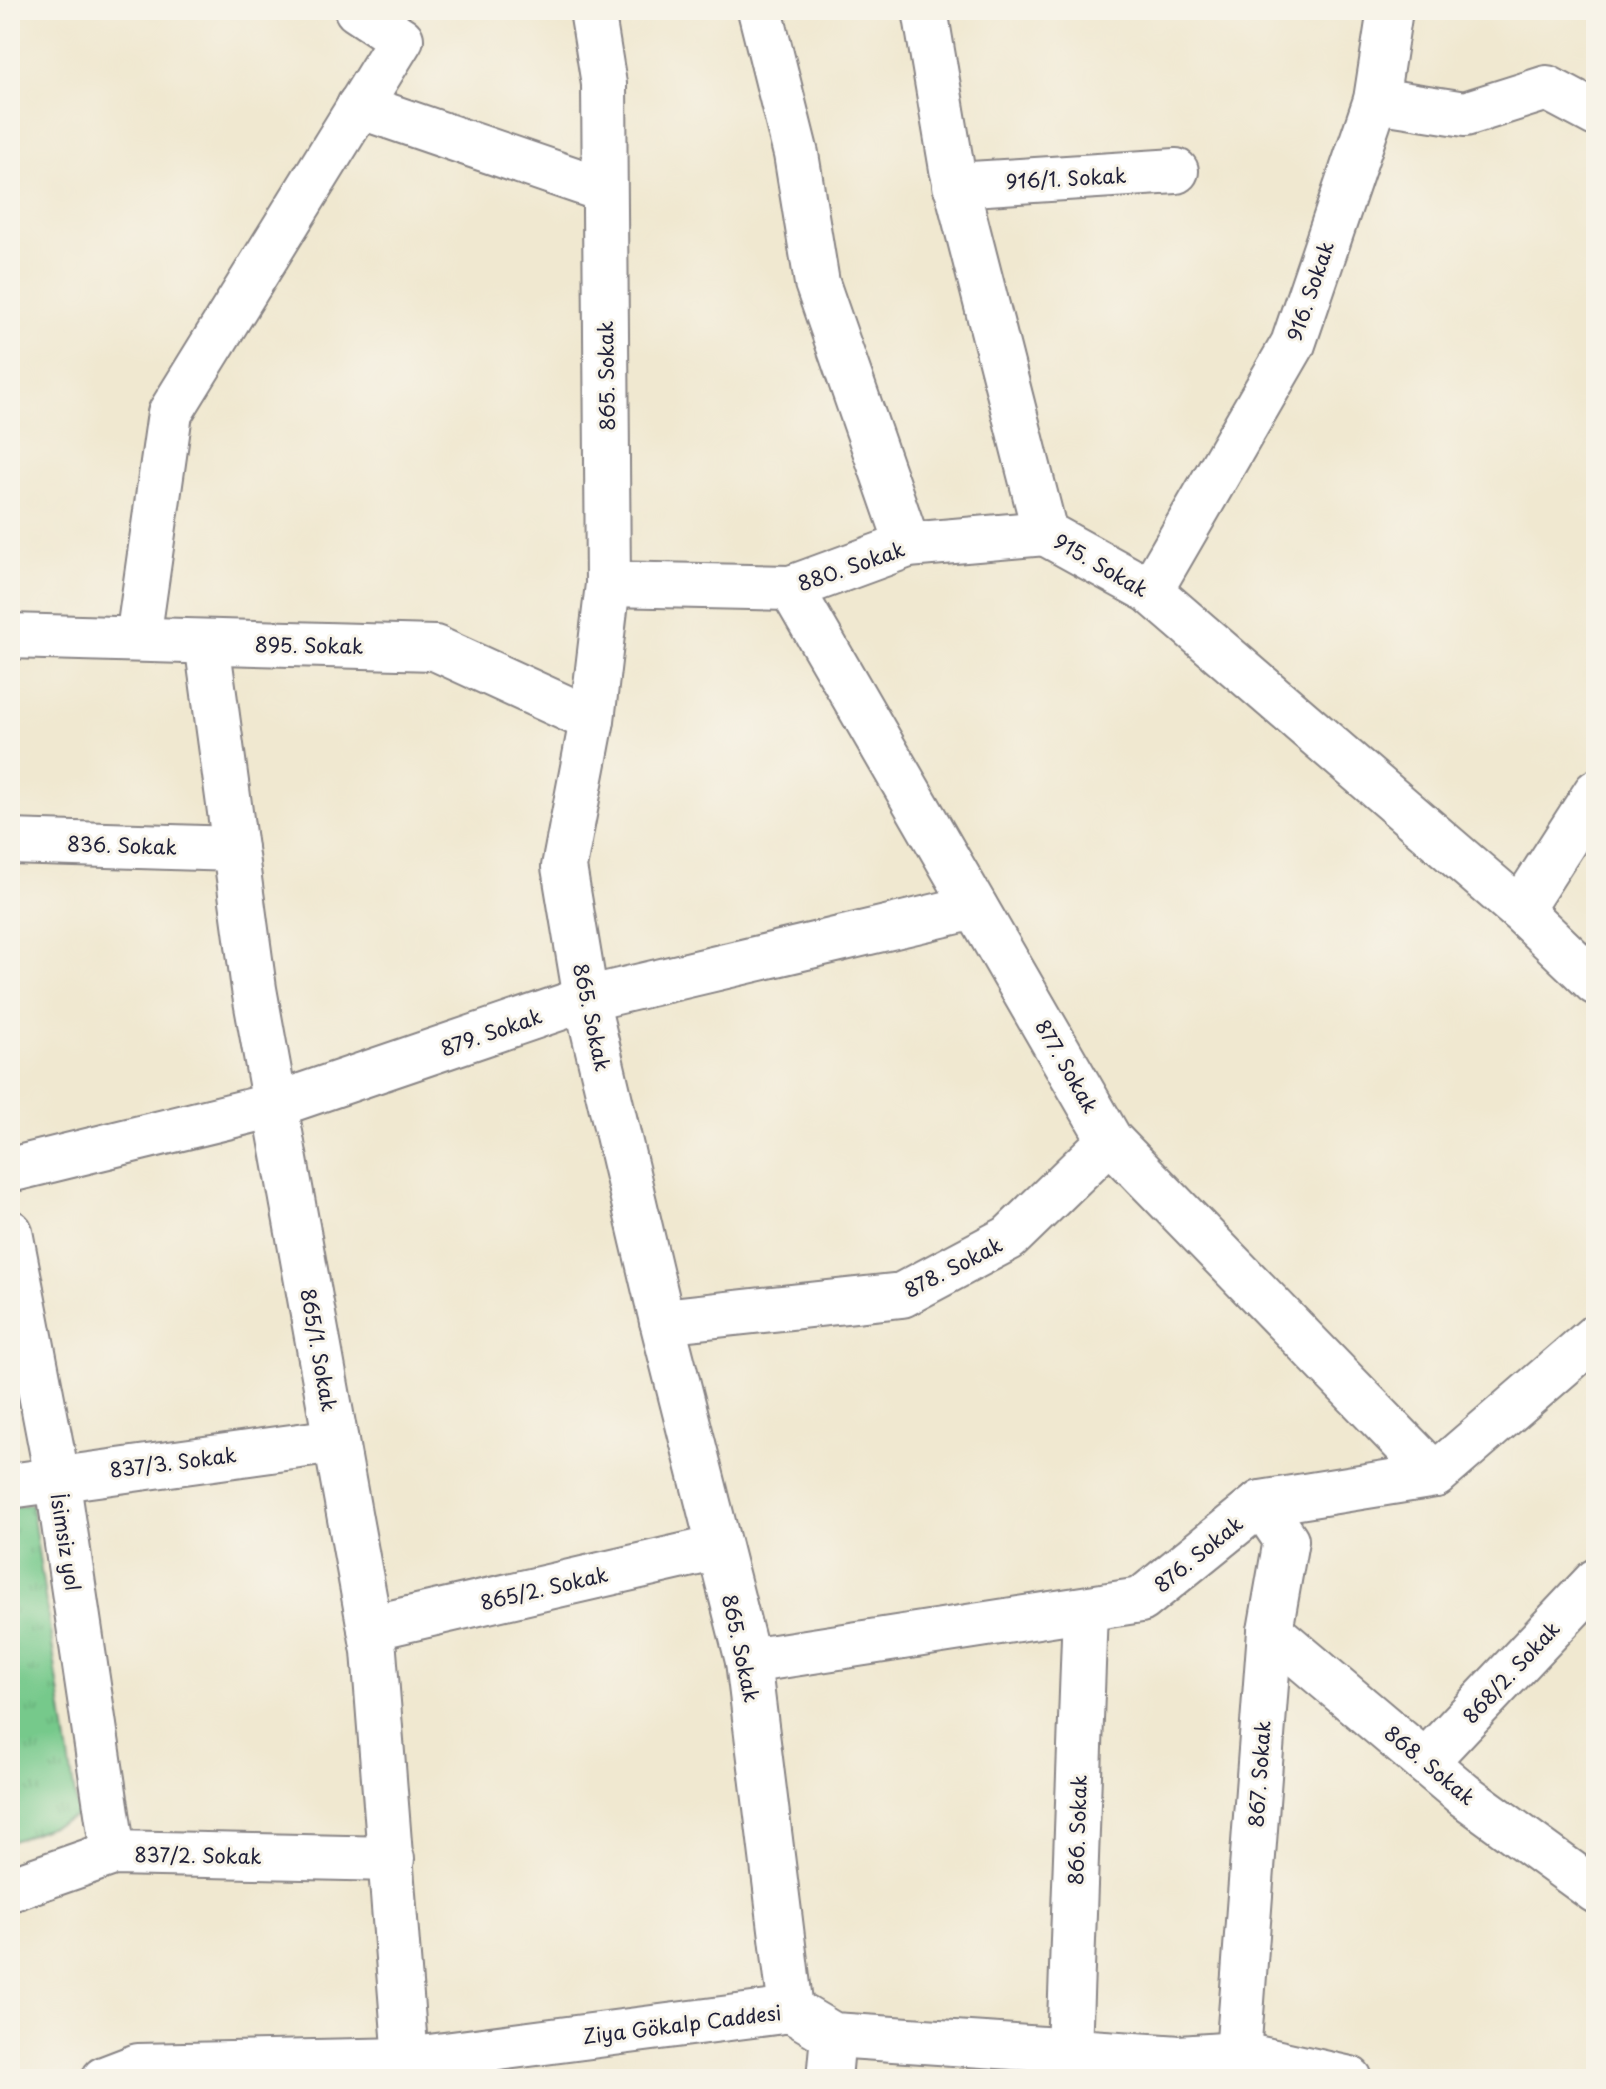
<svg xmlns="http://www.w3.org/2000/svg" width="1606" height="2089" font-family="'Playpen Sans',sans-serif">
	<style>
		.park { fill: url(#park-tufts); stroke: #4c7663; stroke-width: 2 }
		.lines { fill: none; stroke-linecap: round; stroke-linejoin: round }
		.minor-casing { stroke: #898586; stroke-width: 48 }
		.major-casing { stroke: #898586; stroke-width: 48 }
		.minor { stroke: #fff; stroke-width: 44 }
		.major { stroke: #fff; stroke-width: 44 }
		.labels { text-anchor: middle; dominant-baseline: central; stroke-width: 6; stroke-linejoin: round; paint-order: stroke }
		.street-label { font-size: 20px; fill: #22223b; stroke: #f7f3e8 }
	</style>
	<defs>
		<pattern id="park-tufts" width="24" height="20" patternUnits="userSpaceOnUse" patternTransform="scale(2)"><rect width="24" height="20" fill="#76c98b"/><path d="M3 7l-1-3M5 7V3M7 7l1-3M15 17l-1-3M17 17v-4M19 17l1-3" fill="none" stroke="#66ac79"/></pattern>
	</defs>
	<rect width="100%" height="100%" fill="#f7f3e8"/>
	<filter id="ink" filterUnits="userSpaceOnUse"><feTurbulence type="fractalNoise" baseFrequency=".0125" numOctaves="2"/><feDisplacementMap in="SourceGraphic" scale="16" xChannelSelector="R" yChannelSelector="G"/><feConvolveMatrix kernelMatrix="1 2 1 2 8 2 1 2 1" color-interpolation-filters="sRGB"/></filter>
	<filter id="wash" filterUnits="userSpaceOnUse"><feTurbulence type="fractalNoise" baseFrequency=".006" numOctaves="4" result="noise"/><feDisplacementMap in="SourceGraphic" scale="32" xChannelSelector="R" yChannelSelector="G"/><feGaussianBlur stdDeviation="1.8" result="paint"/><feColorMatrix in="noise" values="0 0 0 0 0 0 0 0 0 0 0 0 0 0 0 0 0 1.4 0 .05"/><feComposite in="paint" operator="in"/></filter>
	<g filter="url(#wash)">
		<rect width="100%" height="100%" fill="#f0e8d0"/>
		<path class="park" d="M31,1504L78,1816L10,1842V1508Z"/>
	</g>
	<g filter="url(#ink)">
		<g class="lines">
			<defs>
				<g id="minor">
					<path d="M592,10L604,84L608,584L592,720L564,867L586,999L662,1321L748,1661L791,2010"/>
					<path d="M760,10L796,154L817,283L908,545"/>
					<path d="M925,10L952,169L1045,533L1150,591L1520,910L1596,983"/>
					<path d="M1376,100L1465,114L1547,88L1596,114"/>
					<path d="M359,106L604,190"/>
					<path d="M955,185L1176,171"/>
					<path d="M608,584L791,588L908,545L1045,533"/>
					<path d="M791,588L1110,1140L1435,1475"/>
					<path d="M1150,591L1293,344L1376,100L1390,10"/>
					<path d="M10,636L435,648L592,720"/>
					<path d="M138,639L170,413L401,39L357,10"/>
					<path d="M207,642L254,989L374,1651L406,2060"/>
					<path d="M10,842L235,849"/>
					<path d="M1520,910L1596,792"/>
					<path d="M10,1170L275,1105L586,999L975,907"/>
					<path d="M10,1232L57,1477L113,1853"/>
					<path d="M662,1321L902,1295L1009,1238L1110,1140"/>
					<path d="M10,1486L336,1441"/>
					<path d="M370,1628L718,1548"/>
					<path d="M1270,1631L1464,1795L1596,1891"/>
					<path d="M748,1661L1141,1600L1261,1503L1435,1475L1596,1336"/>
					<path d="M1425,1762L1596,1581"/>
					<path d="M10,1889L113,1853L392,1859"/>
					<path d="M1069,2050L1085,1610"/>
					<path d="M1238,2054L1270,1631L1286,1540L1261,1503"/>
					<path d="M829,2079L833,2035"/>
				</g>
				<path id="major" d="M104,2079L138,2066L406,2060L791,2010L833,2035L1180,2058L1238,2054L1350,2079"/>
			</defs>
			<use href="#minor" class="minor-casing"/>
			<use href="#major" class="major-casing"/>
			<use href="#minor" class="minor"/>
			<use href="#major" class="major"/>
		</g>
	</g>
	<g class="labels">
		<g class="street-label">
			<text transform="translate(1066 178) rotate(-3)">916/1. Sokak</text>
			<text transform="translate(1310 291) rotate(-71)">916. Sokak</text>
			<text transform="translate(606 376) rotate(-91)">865. Sokak</text>
			<text transform="translate(1101 565) rotate(30)">915. Sokak</text>
			<text transform="translate(851 566) rotate(-19)">880. Sokak</text>
			<text transform="translate(309 645) rotate(1)">895. Sokak</text>
			<text transform="translate(122 845) rotate(2)">836. Sokak</text>
			<text transform="translate(592 1017) rotate(78)">865. Sokak</text>
			<text transform="translate(491 1032) rotate(-19)">879. Sokak</text>
			<text transform="translate(1067 1066) rotate(60)">877. Sokak</text>
			<text transform="translate(953 1267) rotate(-27)">878. Sokak</text>
			<text transform="translate(319 1350) rotate(80)">865/1. Sokak</text>
			<text transform="translate(173 1462) rotate(-7)">837/3. Sokak</text>
			<text transform="translate(66 1542) rotate(81)">İsimsiz yol</text>
			<text transform="translate(1198 1554) rotate(-39)">876. Sokak</text>
			<text transform="translate(544 1588) rotate(-13)">865/2. Sokak</text>
			<text transform="translate(741 1648) rotate(78)">865. Sokak</text>
			<text transform="translate(1511 1672) rotate(-47)">868/2. Sokak</text>
			<text transform="translate(1430 1765) rotate(40)">868. Sokak</text>
			<text transform="translate(1259 1774) rotate(-86)">867. Sokak</text>
			<text transform="translate(1077 1830) rotate(-88)">866. Sokak</text>
			<text transform="translate(198 1855) rotate(1)">837/2. Sokak</text>
			<text transform="translate(682 2024) rotate(-7)">Ziya Gökalp Caddesi</text>
		</g>
	</g>
	<rect width="1606" height="2089" fill="none" stroke="#f7f3e8" stroke-width="40"/>
</svg>
